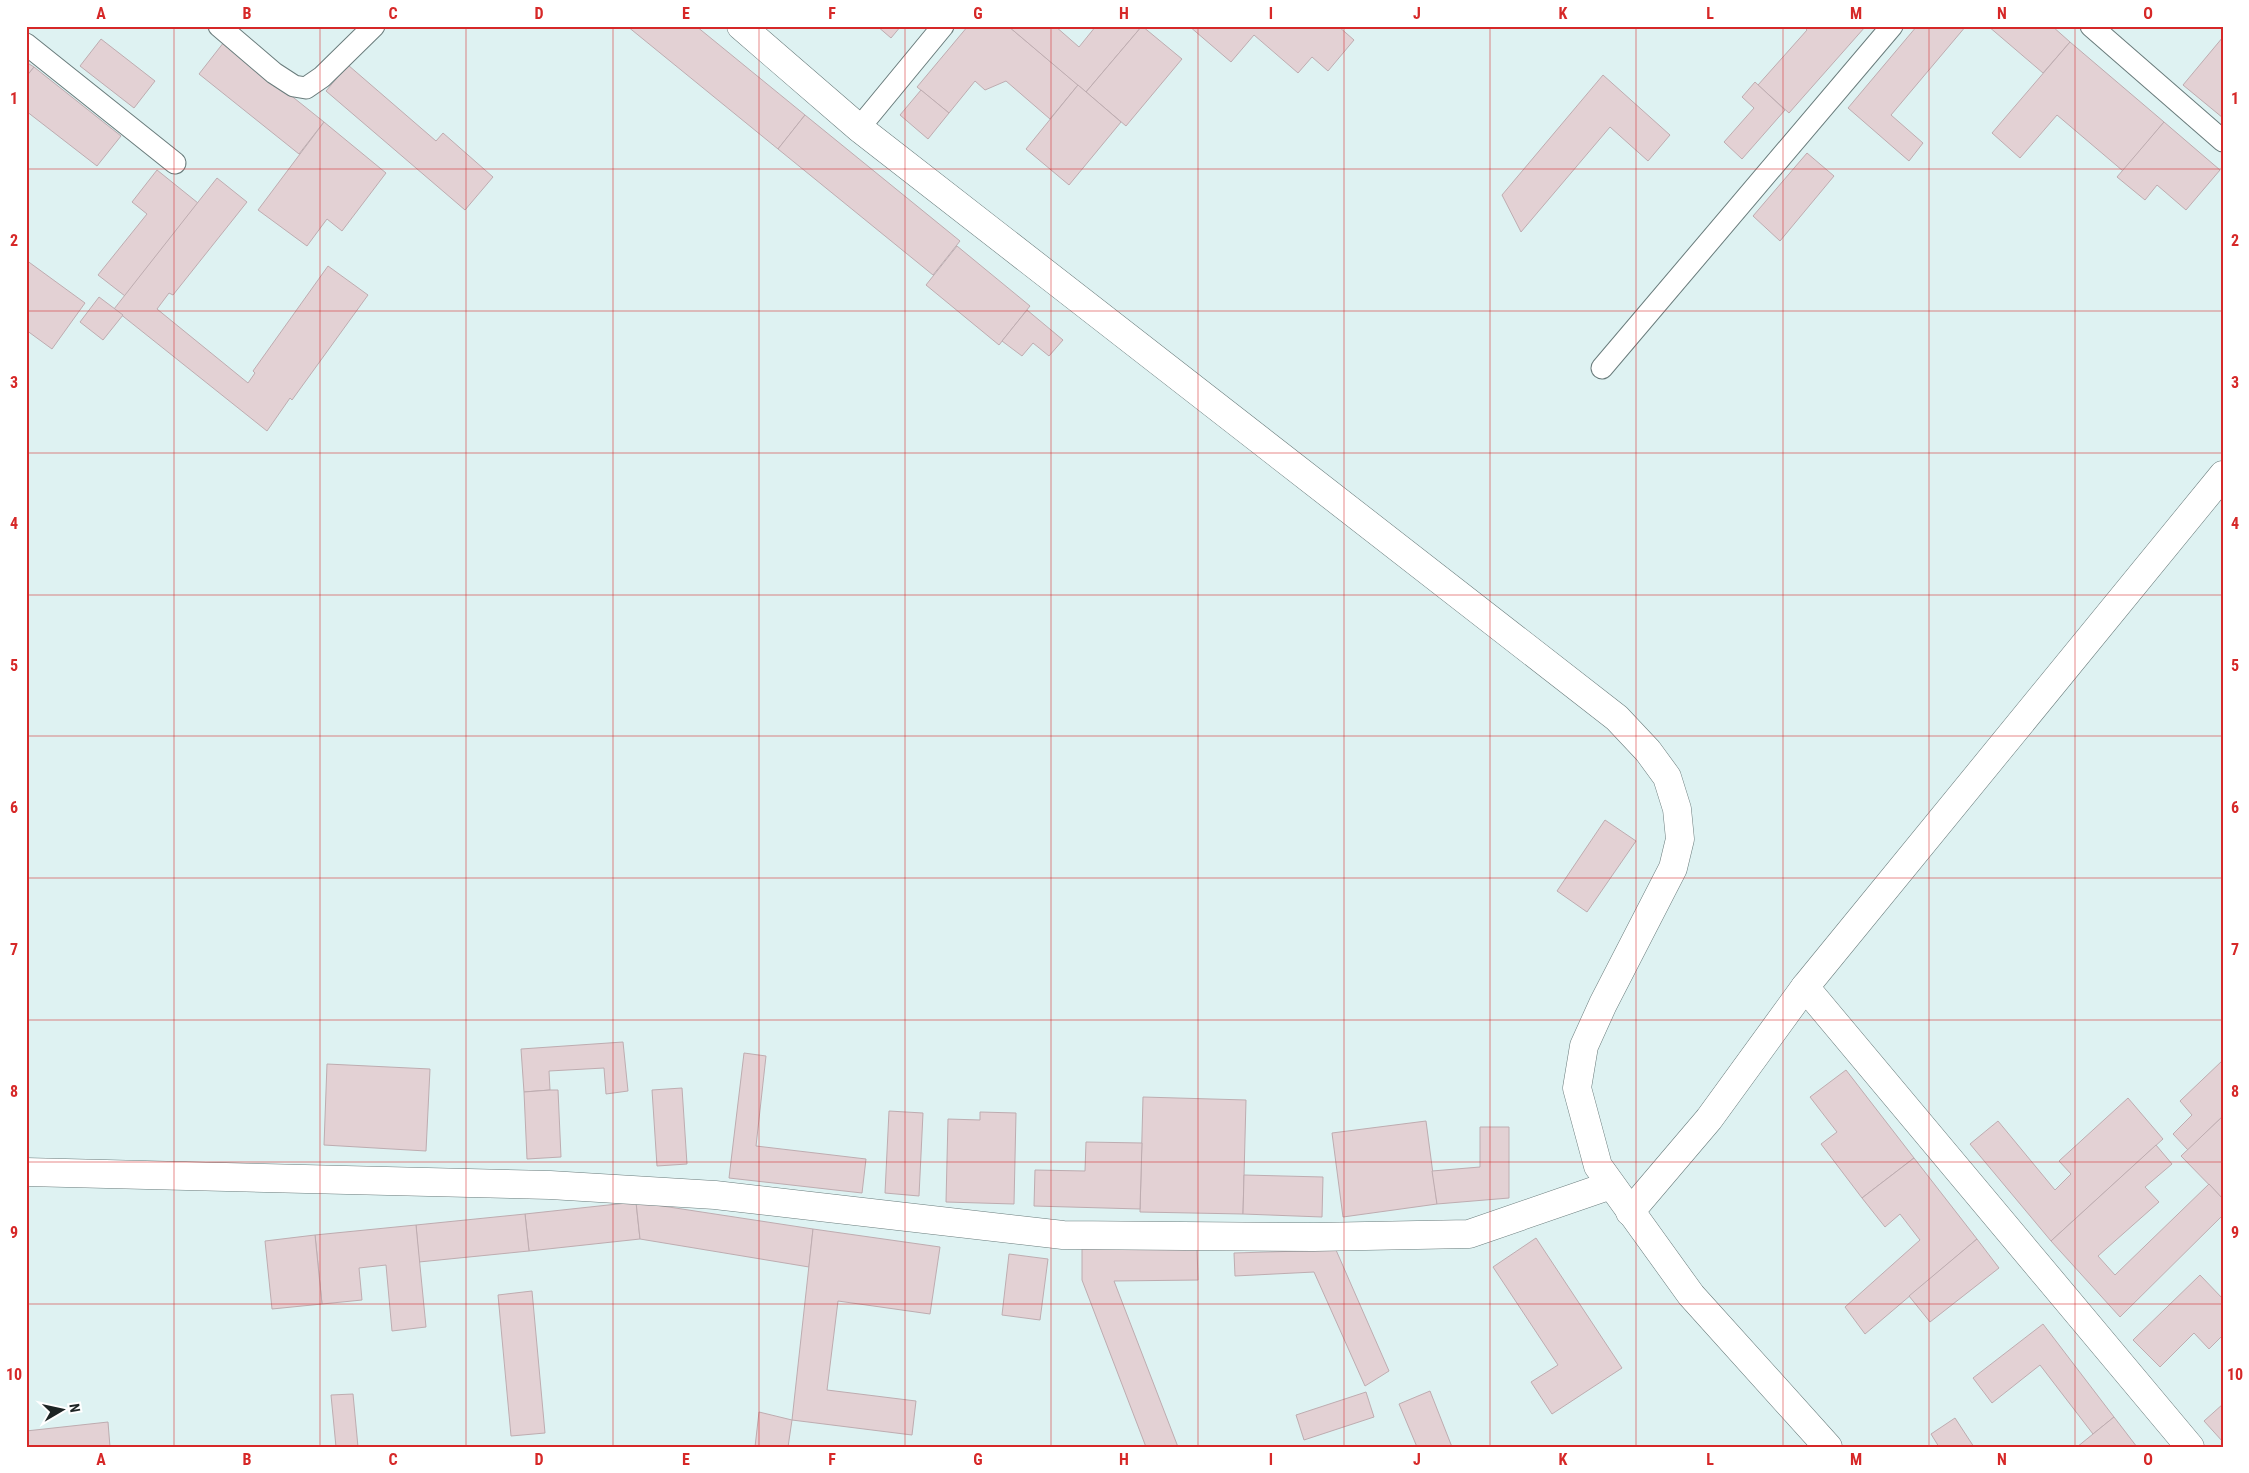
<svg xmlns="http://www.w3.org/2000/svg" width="2249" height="1473" font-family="'Roboto Condensed',sans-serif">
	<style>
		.building { fill: #e3d1d4; stroke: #beacb0 }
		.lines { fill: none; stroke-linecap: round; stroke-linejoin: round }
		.lane-casing { stroke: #6a7c7c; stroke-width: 23 }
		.street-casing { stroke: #6a7c7c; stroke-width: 29 }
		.secondary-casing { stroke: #6a7c7c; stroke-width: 29 }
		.lane { stroke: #fff; stroke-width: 21 }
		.street { stroke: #fff; stroke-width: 28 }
		.secondary { stroke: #fff; stroke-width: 28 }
		.grid { fill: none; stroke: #d62828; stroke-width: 1; stroke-opacity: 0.55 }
		.neatline { fill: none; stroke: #d62828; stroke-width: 2 }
		.grid-label { font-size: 16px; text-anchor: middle; font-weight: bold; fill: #d62828 }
	</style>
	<rect width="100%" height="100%" fill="#def2f2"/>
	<g class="building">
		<path d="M627,26H696L805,115L778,149Z"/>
		<path d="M877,26H901L891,38Z"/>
		<path d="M968,26H1008L1078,85L1050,119L1006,81L985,90L975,81L949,113L917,87Z"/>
		<path d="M1008,26H1055L1079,47L1096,26H1142L1086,92Z"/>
		<path d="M1142,26L1182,59L1126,126L1086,92Z"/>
		<path d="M1189,26H1338L1354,40L1328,71L1312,57L1298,73L1254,35L1231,62Z"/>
		<path d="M1803,26L1865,27L1789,113L1758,85L1807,30Z"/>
		<path d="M1917,26H1966L1891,115L1923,143L1909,161L1848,108Z"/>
		<path d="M1988,26H2052L2070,42L2043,73Z"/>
		<path d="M2223,37V118L2183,85Z"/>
		<path d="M101,39L155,81L134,108L80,66Z"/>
		<path d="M224,42L324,122L299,154L199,74Z"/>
		<path d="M2070,42L2164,122L2123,171L2057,115L2020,158L1992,133Z"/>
		<path d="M26,62L34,67L26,77Z"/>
		<path d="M348,65L436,141L443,133L493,177L465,210L326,91Z"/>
		<path d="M34,67L121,136L97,166L26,111V77Z"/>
		<path d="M1603,75L1670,135L1648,161L1610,127L1521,232L1502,195Z"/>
		<path d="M1755,82L1785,110L1742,159L1724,142L1754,108L1742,97Z"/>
		<path d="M1078,85L1121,122L1069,185L1026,149Z"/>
		<path d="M921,90L949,113L928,139L900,115Z"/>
		<path d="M805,115L960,241L933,275L778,149Z"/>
		<path d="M324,122L386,173L342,231L327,219L307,246L258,210Z"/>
		<path d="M2164,122L2220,170L2186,210L2157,185L2145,200L2117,177Z"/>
		<path d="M1807,153L1834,176L1780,241L1753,216Z"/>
		<path d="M157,170L198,203L125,296L98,275L147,214L132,202Z"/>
		<path d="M217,178L247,202L173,295L169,293L157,309L248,383L255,373L253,371L328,266L368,295L292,400L290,398L267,431L114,309Z"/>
		<path d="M957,246L1030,306L999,345L926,285Z"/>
		<path d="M26,260L85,303L52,349L26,330Z"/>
		<path d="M99,297L123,315L103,340L80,322Z"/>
		<path d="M1027,310L1063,340L1049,356L1033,343L1022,356L1002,341Z"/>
		<path d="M1605,820L1636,841L1587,912L1557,891Z"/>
		<path d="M623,1042L628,1091L606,1094L604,1068L549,1071L550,1090L524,1092L521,1049Z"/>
		<path d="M744,1053L766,1056L756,1146L866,1159L862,1193L729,1178Z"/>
		<path d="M2223,1060V1116L2188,1150L2173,1134L2192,1115L2180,1101Z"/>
		<path d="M327,1064L430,1069L426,1151L324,1145Z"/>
		<path d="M1846,1070L1914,1158L1862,1198L1821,1144L1837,1132L1810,1097Z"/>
		<path d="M682,1088L687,1164L657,1166L652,1090Z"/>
		<path d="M550,1090H558L561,1157L527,1159L524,1092Z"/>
		<path d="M1143,1097L1246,1100L1243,1214L1140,1212Z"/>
		<path d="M2128,1098L2163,1139L2051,1241L1970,1144L1998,1121L2055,1190L2071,1174L2059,1161Z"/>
		<path d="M889,1111L923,1113L919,1196L885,1193Z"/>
		<path d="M980,1112L1016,1113L1014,1204L946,1202L948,1119L980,1120Z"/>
		<path d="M2223,1116V1199L2181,1156Z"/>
		<path d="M1426,1121L1437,1204L1343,1217L1332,1133Z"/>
		<path d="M1480,1127H1509V1198L1437,1204L1432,1171L1480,1167Z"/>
		<path d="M1086,1142L1142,1143L1140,1209L1034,1206L1035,1170L1085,1171Z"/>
		<path d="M2156,1145L2172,1164L2145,1187L2159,1202L2098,1256L2115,1275L2209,1184L2223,1199V1215L2120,1317L2051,1241Z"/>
		<path d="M1914,1158L1977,1239L1865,1334L1845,1307L1920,1240L1900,1214L1885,1227L1862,1198Z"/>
		<path d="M1244,1175L1323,1177L1322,1217L1243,1214Z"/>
		<path d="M636,1202L640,1239L529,1251L525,1214Z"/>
		<path d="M636,1202L813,1229L809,1267L640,1239Z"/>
		<path d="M525,1214L529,1251L419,1262L416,1225Z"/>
		<path d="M416,1225L426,1327L392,1331L386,1265L359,1268L362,1300L322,1304L315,1235Z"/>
		<path d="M813,1229L940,1247L930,1314L838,1301L827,1390L916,1401L912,1435L792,1420Z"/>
		<path d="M315,1235L322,1304L272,1309L265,1241Z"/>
		<path d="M1536,1238L1622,1368L1552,1414L1531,1382L1558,1365L1493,1267Z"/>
		<path d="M1977,1239L1999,1268L1930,1322L1909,1296Z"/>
		<path d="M1197,1248L1198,1280L1114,1281L1178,1447H1146L1082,1280V1249Z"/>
		<path d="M1336,1250L1389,1371L1365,1386L1314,1272L1235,1276L1234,1253Z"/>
		<path d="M1009,1254L1048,1259L1040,1320L1002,1315Z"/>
		<path d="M2200,1275L2223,1299V1335L2209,1349L2194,1333L2160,1367L2133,1340Z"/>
		<path d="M532,1291L545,1433L511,1436L498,1295Z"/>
		<path d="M2043,1324L2114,1417L2093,1434L2040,1365L1992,1403L1973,1378Z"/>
		<path d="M1430,1391L1452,1447H1417L1399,1404Z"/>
		<path d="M1366,1392L1374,1417L1304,1440L1296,1415Z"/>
		<path d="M353,1394L358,1447H336L331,1395Z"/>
		<path d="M2223,1404V1442L2204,1421Z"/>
		<path d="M759,1412L792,1420L788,1447H755Z"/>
		<path d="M2114,1417L2137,1447H2077L2093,1434Z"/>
		<path d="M1955,1418L1974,1447H1939L1931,1434Z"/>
		<path d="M108,1422L110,1447H26V1431Z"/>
	</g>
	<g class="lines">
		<defs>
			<g id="lane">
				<path d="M219,26L274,73L294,86L306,88L322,77L374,26"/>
				<path d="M2091,26L2223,141"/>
				<path d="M26,44L175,163"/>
				<path d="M859,128L943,26"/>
				<path d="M1602,368L1892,26"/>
			</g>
			<g id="street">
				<path d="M1805,987L2190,1447"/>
				<path d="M26,1172L550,1185L715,1195L1063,1235L1314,1237L1469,1234L1611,1185"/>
				<path d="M1630,1212L1709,1119L1805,987L2223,475"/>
			</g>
			<path id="secondary" d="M741,26L859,128L1617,718L1648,751L1667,777L1677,809L1680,839L1673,868L1603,1004L1584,1046L1577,1088L1598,1166L1691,1295L1828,1447"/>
		</defs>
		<use href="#lane" class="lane-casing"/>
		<use href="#street" class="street-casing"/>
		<use href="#secondary" class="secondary-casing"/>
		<use href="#lane" class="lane"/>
		<use href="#street" class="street"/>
		<use href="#secondary" class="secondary"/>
	</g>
	<path class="grid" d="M174,26V1447M320,26V1447M466,26V1447M613,26V1447M759,26V1447M905,26V1447M1051,26V1447M1198,26V1447M1344,26V1447M1490,26V1447M1636,26V1447M1783,26V1447M1929,26V1447M2075,26V1447M26,169H2223M26,311H2223M26,453H2223M26,595H2223M26,736H2223M26,878H2223M26,1020H2223M26,1162H2223M26,1304H2223"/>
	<rect width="2249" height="1473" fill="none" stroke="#ffffff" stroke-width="55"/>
	<g transform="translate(62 1410) rotate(81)" stroke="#ffffff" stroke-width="4" paint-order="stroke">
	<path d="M0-4L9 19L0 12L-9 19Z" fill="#1d2424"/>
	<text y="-8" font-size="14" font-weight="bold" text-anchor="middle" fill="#1d2424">N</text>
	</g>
	<rect x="28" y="28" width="2194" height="1418" class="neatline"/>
	<g class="grid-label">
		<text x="101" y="19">A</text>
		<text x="247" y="19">B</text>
		<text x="393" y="19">C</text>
		<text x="539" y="19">D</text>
		<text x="686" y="19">E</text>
		<text x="832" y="19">F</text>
		<text x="978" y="19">G</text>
		<text x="1124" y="19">H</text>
		<text x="1271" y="19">I</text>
		<text x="1417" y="19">J</text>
		<text x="1563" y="19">K</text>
		<text x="1710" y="19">L</text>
		<text x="1856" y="19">M</text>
		<text x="2002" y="19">N</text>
		<text x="2148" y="19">O</text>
		<text x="14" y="104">1</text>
		<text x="2235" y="104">1</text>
		<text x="14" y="246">2</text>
		<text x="2235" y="246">2</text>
		<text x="14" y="388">3</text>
		<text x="2235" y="388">3</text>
		<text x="14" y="529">4</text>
		<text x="2235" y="529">4</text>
		<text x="14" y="671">5</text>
		<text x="2235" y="671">5</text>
		<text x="14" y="813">6</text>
		<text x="2235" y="813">6</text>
		<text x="14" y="955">7</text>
		<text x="2235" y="955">7</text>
		<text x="14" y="1097">8</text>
		<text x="2235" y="1097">8</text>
		<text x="14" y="1238">9</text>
		<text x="2235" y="1238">9</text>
		<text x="14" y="1380">10</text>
		<text x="2235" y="1380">10</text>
		<text x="101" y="1465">A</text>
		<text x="247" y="1465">B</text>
		<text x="393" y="1465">C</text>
		<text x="539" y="1465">D</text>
		<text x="686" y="1465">E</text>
		<text x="832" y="1465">F</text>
		<text x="978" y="1465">G</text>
		<text x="1124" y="1465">H</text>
		<text x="1271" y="1465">I</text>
		<text x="1417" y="1465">J</text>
		<text x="1563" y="1465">K</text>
		<text x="1710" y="1465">L</text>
		<text x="1856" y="1465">M</text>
		<text x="2002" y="1465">N</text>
		<text x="2148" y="1465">O</text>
	</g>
</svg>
